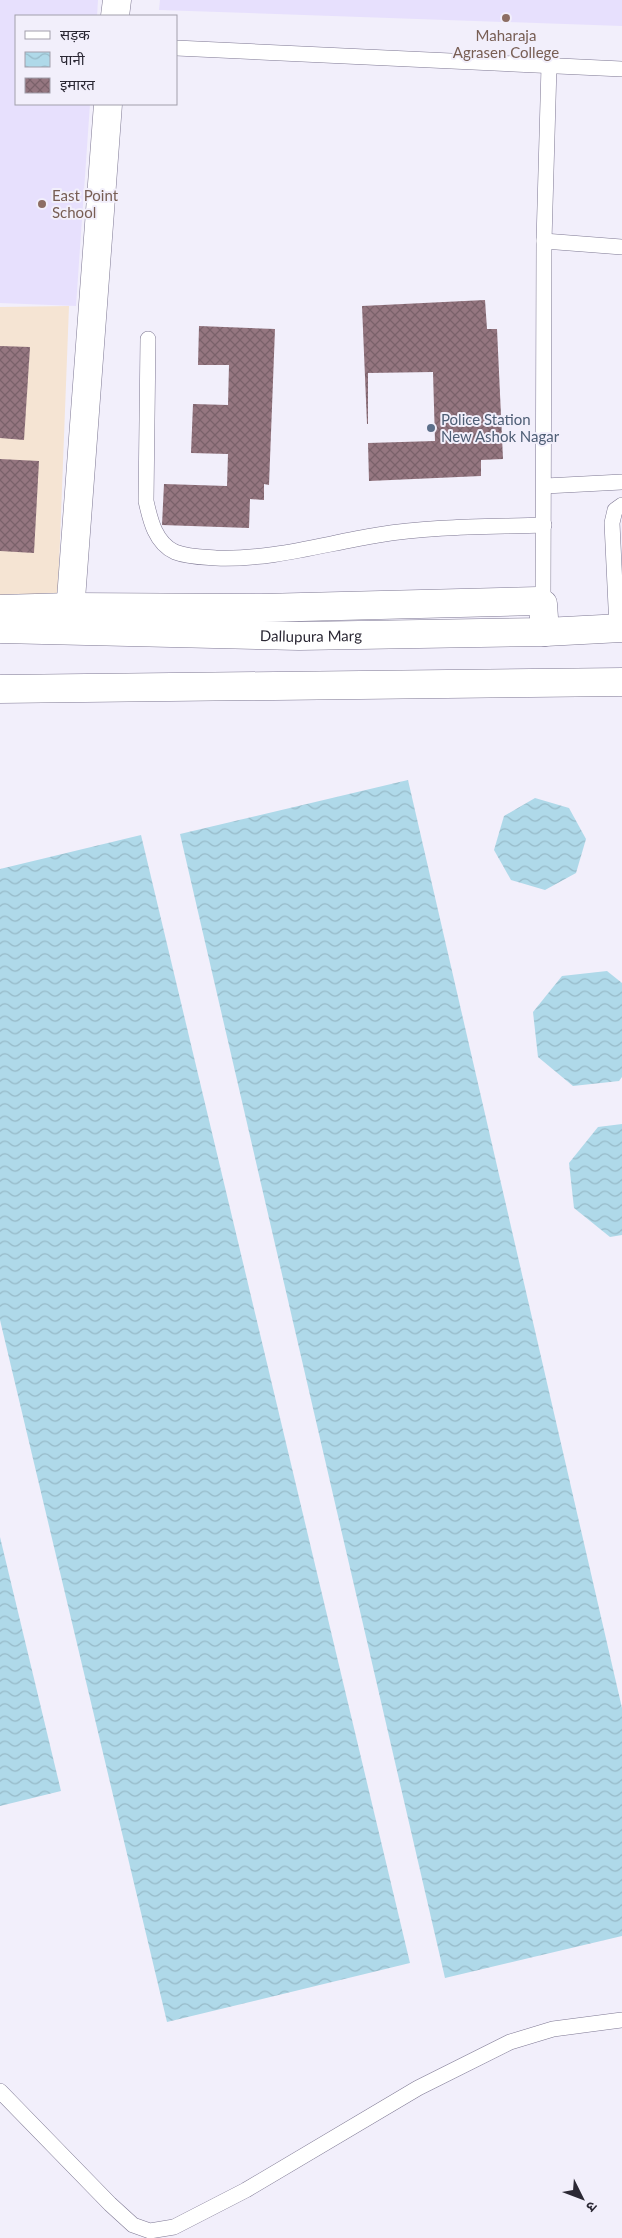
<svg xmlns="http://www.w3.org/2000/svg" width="622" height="2238" font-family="Lato,'Noto Sans Devanagari',sans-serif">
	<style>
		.built { fill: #e7e0fd }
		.medical { fill: #f5e4d3 }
		.water { fill: url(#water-waves) }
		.building { fill: url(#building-cross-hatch) }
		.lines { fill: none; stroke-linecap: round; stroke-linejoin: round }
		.lane-casing { stroke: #7e7893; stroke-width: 16 }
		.street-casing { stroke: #7e7893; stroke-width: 29 }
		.secondary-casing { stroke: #7e7893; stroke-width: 29 }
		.lane { stroke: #fff; stroke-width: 15 }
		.street { stroke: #fff; stroke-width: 28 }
		.secondary { stroke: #fff; stroke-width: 28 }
		.education-dot { fill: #8d6e63; stroke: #f2effb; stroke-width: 2 }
		.service-dot { fill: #5c6f8a; stroke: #f2effb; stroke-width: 2 }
		.labels { text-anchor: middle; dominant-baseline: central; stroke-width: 4; stroke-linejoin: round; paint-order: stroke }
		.education-label { font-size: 15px; fill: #785e54; stroke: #f2effb }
		.service-label { font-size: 15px; fill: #4e5e75; stroke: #f2effb; text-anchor: start }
		.street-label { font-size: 15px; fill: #2b2834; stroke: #f2effb }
	</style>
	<defs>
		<pattern id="water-waves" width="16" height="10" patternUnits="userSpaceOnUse" patternTransform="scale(1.25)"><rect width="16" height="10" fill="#afd9e9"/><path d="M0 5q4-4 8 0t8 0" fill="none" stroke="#97bac8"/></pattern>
		<pattern id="building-cross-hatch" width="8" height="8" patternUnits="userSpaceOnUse" patternTransform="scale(1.25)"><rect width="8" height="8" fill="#957680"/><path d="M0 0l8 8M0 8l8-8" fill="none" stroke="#7a616a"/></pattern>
	</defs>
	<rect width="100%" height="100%" fill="#f2effb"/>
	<g class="built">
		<path d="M0,0H98L97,16H16V104H90L76,306L0,303Z"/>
		<path d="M160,0H622V26L159,10Z"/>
	</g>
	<path class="medical" d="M69,306L58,593L0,596V307Z"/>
	<g class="water">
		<path d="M408,780L622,1708V1936L445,1978L180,834Z"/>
		<path d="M535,798L569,808L586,839L576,873L545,890L511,880L494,850L504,816Z"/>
		<path d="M141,835L410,1963L167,2022L0,1320V869Z"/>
		<path d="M607,971L622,983V1077L619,1081L573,1086L538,1057L533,1012L562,976Z"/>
		<path d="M622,1124V1235L610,1237L574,1208L569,1163L598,1127Z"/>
		<path d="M0,1537L61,1791L0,1806Z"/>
	</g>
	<g class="building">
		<path d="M485,300L487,329H497L503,459L481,460V476L369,481L368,443L435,441L433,372L368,373V424H367L362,306Z"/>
		<path d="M199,326L275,329L269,485L264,484V500L250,499L249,528L162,525L164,484L227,486L228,454L191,453L193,404L228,405L229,365H198Z"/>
		<path d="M0,346L30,347L24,440L0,438Z"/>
		<path d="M0,459L39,461L34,553L0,551Z"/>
	</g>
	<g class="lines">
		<defs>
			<g id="lane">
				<path d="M176,48L622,69"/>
				<path d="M544,241L622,247"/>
				<path d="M148,339L146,501C150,519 155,543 175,552C188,557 202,557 216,558C272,560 323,544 378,535C432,526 489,527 544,525"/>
				<path d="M545,486L622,482"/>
				<path d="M543,604L544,241L549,66"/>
				<path d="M617,628L612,523L615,510L622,505"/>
				<path d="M0,2091L110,2204L133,2225L150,2231L174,2227L246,2190L418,2088L510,2042L553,2029L622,2020"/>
			</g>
			<g id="street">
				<path d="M115,16L117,0"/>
				<path d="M0,609L71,607L262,608L538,601L543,604L545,632"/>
				<path d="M69,626L108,104"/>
			</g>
			<g id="secondary">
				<path id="s1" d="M0,629L299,636L545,632L622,628"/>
				<path d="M0,689L622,682"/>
			</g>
		</defs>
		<use href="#lane" class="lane-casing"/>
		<use href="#street" class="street-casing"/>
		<use href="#secondary" class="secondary-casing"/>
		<use href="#lane" class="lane"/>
		<use href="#street" class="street"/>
		<use href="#secondary" class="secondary"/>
	</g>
	<g class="education-dot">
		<circle cx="506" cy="18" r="5"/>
		<circle cx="42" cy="204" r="5"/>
	</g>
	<circle class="service-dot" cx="431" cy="428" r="5"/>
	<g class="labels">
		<g class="education-label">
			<text x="506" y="35">Maharaja<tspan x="506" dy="17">Agrasen College</tspan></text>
			<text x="52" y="195" text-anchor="start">East Point<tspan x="52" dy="17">School</tspan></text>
		</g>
		<g class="service-label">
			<text x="441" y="419">Police Station<tspan x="441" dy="17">New Ashok Nagar</tspan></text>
		</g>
		<g class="street-label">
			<text stroke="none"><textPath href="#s1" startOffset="311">Dallupura Marg</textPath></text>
		</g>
	</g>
	<rect x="15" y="15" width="162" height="90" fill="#f2effb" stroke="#a29fab"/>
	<rect x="25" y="31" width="25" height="8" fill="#ffffff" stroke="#a29fab"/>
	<text x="60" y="40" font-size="15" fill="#2b2834">सड़क</text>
	<rect x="25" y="52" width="25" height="15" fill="url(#water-waves)" stroke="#a29fab"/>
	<text x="60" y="65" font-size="15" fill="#2b2834">पानी</text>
	<rect x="25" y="78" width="25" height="15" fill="url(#building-cross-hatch)" stroke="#a29fab"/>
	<text x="60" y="90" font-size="15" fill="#2b2834">इमारत</text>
	<g transform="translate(582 2198) rotate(132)" stroke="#f2effb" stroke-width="4" paint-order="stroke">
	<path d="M0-4L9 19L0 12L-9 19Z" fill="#2b2834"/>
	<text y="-8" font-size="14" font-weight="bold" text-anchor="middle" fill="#2b2834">उ</text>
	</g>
</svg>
